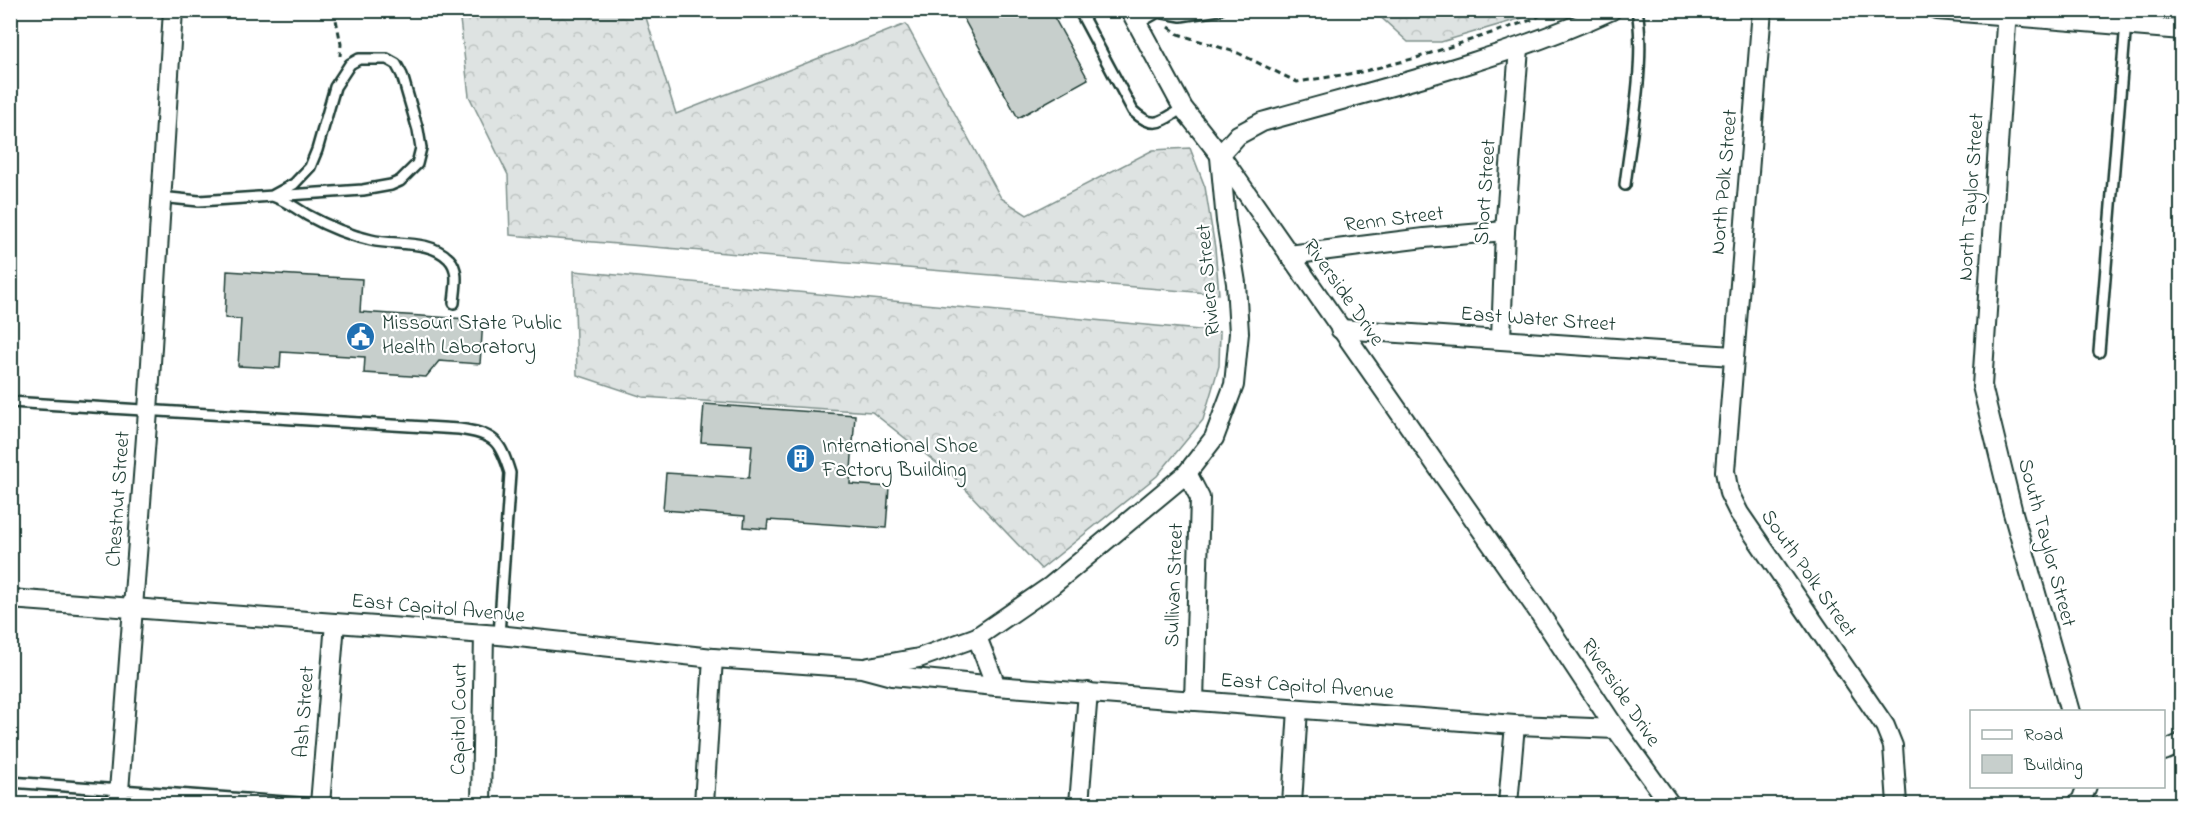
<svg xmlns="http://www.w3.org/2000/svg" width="2192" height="815" font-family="'Indie Flower',sans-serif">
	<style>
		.forest { fill: url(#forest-crowns); stroke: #7e908b; stroke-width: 1.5 }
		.building { fill: #c7cfcc; stroke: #1f3d34; stroke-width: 1.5 }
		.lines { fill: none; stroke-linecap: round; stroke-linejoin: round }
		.service-casing { stroke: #1f3d34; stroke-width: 14 }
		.minor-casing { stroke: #1f3d34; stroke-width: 22 }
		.path { stroke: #1f3d34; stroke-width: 3; stroke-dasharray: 6 4.5; stroke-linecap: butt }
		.service { stroke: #fff; stroke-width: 9 }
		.minor { stroke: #fff; stroke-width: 18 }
		.labels { text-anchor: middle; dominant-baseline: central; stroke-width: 4.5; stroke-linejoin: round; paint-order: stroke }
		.street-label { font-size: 21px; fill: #1f3d34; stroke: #fff }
		.poi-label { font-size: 21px; fill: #1f3d34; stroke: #fff; text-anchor: start }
	</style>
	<defs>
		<pattern id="forest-crowns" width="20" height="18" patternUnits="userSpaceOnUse" patternTransform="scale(1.5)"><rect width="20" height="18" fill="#dee3e2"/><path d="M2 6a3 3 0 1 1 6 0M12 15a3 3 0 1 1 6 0" fill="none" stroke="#bec4c2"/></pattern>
	</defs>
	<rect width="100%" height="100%" fill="#fff"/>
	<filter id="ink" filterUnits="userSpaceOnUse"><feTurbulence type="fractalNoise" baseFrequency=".0167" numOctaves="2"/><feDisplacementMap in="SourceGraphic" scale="12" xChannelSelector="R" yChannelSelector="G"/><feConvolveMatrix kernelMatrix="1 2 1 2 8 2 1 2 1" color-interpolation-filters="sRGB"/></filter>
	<g filter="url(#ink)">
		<g class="forest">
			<path d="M459,11H644L676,114L906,24L1001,198L1027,215L1153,150L1190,148L1205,187L1215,248L1219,294L510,235L508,175L469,96Z"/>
			<path d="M1374,11H1534L1532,15L1441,42H1408Z"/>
			<path d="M574,271L1220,332L1219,366L1203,420L1157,476L1041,569L953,476L872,412L643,397L577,375Z"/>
		</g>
		<g class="building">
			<path d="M959,10H1050L1088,79L1018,118Z"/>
			<path d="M227,271L362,279L360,312L483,320L480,364L439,361L426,377L364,373L365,357L281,352L280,368L238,366L241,319L225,318Z"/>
			<path d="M704,404L855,415L850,484L889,487L886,528L768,520L767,529L744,527L745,516L663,510L666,473L749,478L752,445L701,442Z"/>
		</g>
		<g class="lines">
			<defs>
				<g id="service">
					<path d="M1079,10L1133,111C1155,131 1161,121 1183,108"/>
					<path d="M1137,24L1158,12L1181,16L1219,10"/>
					<path d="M1625,185C1631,134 1646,60 1637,10"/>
					<path d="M160,197L199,201L363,190L391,185L400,181L417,164L421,148L418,130L402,75L396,64L387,59H359L350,64L335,87L317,150L310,167L294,184L272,196"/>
					<path d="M275,197C286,201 296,208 307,215C327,226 348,235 371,240C396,246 430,239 449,259C460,270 455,289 454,303"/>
					<path d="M2099,352L2127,10"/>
					<path d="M10,402L459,429C494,434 500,440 510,473L499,635"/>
					<path d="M10,782L313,804"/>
				</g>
				<g id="minor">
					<path d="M1130,10L1183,108L1220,155L1538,611L1616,729L1670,804"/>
					<path d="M1762,10L1725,471L1729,493L1739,513L1885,726L1893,746L1897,804"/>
					<path d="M1937,10L2182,30"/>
					<path d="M2007,10L1982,386L2013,513L2070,712"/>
					<path d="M1220,155L1238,135L1262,122C1379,89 1502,60 1612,10"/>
					<path d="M1289,255L1424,238L1505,231"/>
					<path d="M1340,329L1733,356"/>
					<path d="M1501,339L1505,231L1519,48"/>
					<path d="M1187,473L1200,498L1194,701"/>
					<path d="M10,599L499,635L713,658L862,668L892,676L996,686"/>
					<path d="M977,637L996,686L1515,725L1616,729"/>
					<path d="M869,667L919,658L977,637L1051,586L1187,473L1214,438L1234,385L1239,333L1236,283L1226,221L1220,157"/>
					<path d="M2164,751L2182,743"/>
					<path d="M118,804L148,411L173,10"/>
					<path d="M320,804L335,623"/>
					<path d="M481,804L484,634"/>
					<path d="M704,804L713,658"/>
					<path d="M1079,804L1088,692"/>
					<path d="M1292,804L1298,709"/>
					<path d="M1508,804L1515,725"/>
					<path d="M2077,804L2081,801L2087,786"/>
				</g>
			</defs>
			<use href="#service" class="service-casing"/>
			<use href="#minor" class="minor-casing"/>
			<g class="path">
				<path d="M334,10L341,44L340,56"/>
				<path d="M1169,27L1178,34L1238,53L1297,82L1361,72L1416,58L1534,19L1549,10"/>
			</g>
			<use href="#service" class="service"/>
			<use href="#minor" class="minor"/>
		</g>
	</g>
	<defs>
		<symbol id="civic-disc" viewBox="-11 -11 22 22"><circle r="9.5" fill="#1f6fb2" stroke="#fff"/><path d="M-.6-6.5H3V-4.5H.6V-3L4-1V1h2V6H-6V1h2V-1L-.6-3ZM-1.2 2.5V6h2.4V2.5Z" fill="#fff"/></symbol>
		<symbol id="building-disc" viewBox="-11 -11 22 22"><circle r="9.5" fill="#1f6fb2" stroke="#fff"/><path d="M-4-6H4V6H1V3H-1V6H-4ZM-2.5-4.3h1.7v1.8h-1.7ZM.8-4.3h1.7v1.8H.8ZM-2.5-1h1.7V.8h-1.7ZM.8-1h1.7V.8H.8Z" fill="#fff"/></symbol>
	</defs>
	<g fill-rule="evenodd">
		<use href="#civic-disc" x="344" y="320" width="33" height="33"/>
		<use href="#building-disc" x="784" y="442" width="33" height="33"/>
	</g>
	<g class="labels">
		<g class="street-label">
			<text transform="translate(1725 182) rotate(-85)">North Polk Street</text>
			<text transform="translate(1486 192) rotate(-86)">Short Street</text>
			<text transform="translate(1972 197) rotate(-86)">North Taylor Street</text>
			<text transform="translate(1394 220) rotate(-7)">Renn Street</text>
			<text transform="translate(1209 280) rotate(-95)">Riviera Street</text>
			<text transform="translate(1343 293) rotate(55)">Riverside Drive</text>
			<text transform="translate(1538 320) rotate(4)">East Water Street</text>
			<text transform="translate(119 499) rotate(-86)">Chestnut Street</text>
			<text transform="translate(2046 543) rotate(75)">South Taylor Street</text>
			<text transform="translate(1808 574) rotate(55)">South Polk Street</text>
			<text transform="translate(1175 585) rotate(-88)">Sullivan Street</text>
			<text transform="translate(438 609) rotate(5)">East Capitol Avenue</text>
			<text transform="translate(1307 687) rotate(4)">East Capitol Avenue</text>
			<text transform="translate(1620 693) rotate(56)">Riverside Drive</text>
			<text transform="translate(305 712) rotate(-86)">Ash Street</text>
			<text transform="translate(460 719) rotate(-89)">Capitol Court</text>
		</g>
		<g class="poi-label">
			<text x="382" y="324">Missouri State Public<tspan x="382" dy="24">Health Laboratory</tspan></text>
			<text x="822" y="447">International Shoe<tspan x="822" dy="24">Factory Building</tspan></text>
		</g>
	</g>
	<rect width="2192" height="815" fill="none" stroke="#fff" stroke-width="36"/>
	<rect x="18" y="18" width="2156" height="779" fill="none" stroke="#1f3d34" stroke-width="2" filter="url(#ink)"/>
	<rect x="1970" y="710" width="195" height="78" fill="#ffffff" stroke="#a5b1ae" stroke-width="1.5"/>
	<rect x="1982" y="730" width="30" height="9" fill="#ffffff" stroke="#a5b1ae" stroke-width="1.5"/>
	<text x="2024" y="740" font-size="18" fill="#1f3d34">Road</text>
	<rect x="1982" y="755" width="30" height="18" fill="#c7cfcc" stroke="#a5b1ae" stroke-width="1.5"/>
	<text x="2024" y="770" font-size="18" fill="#1f3d34">Building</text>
</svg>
